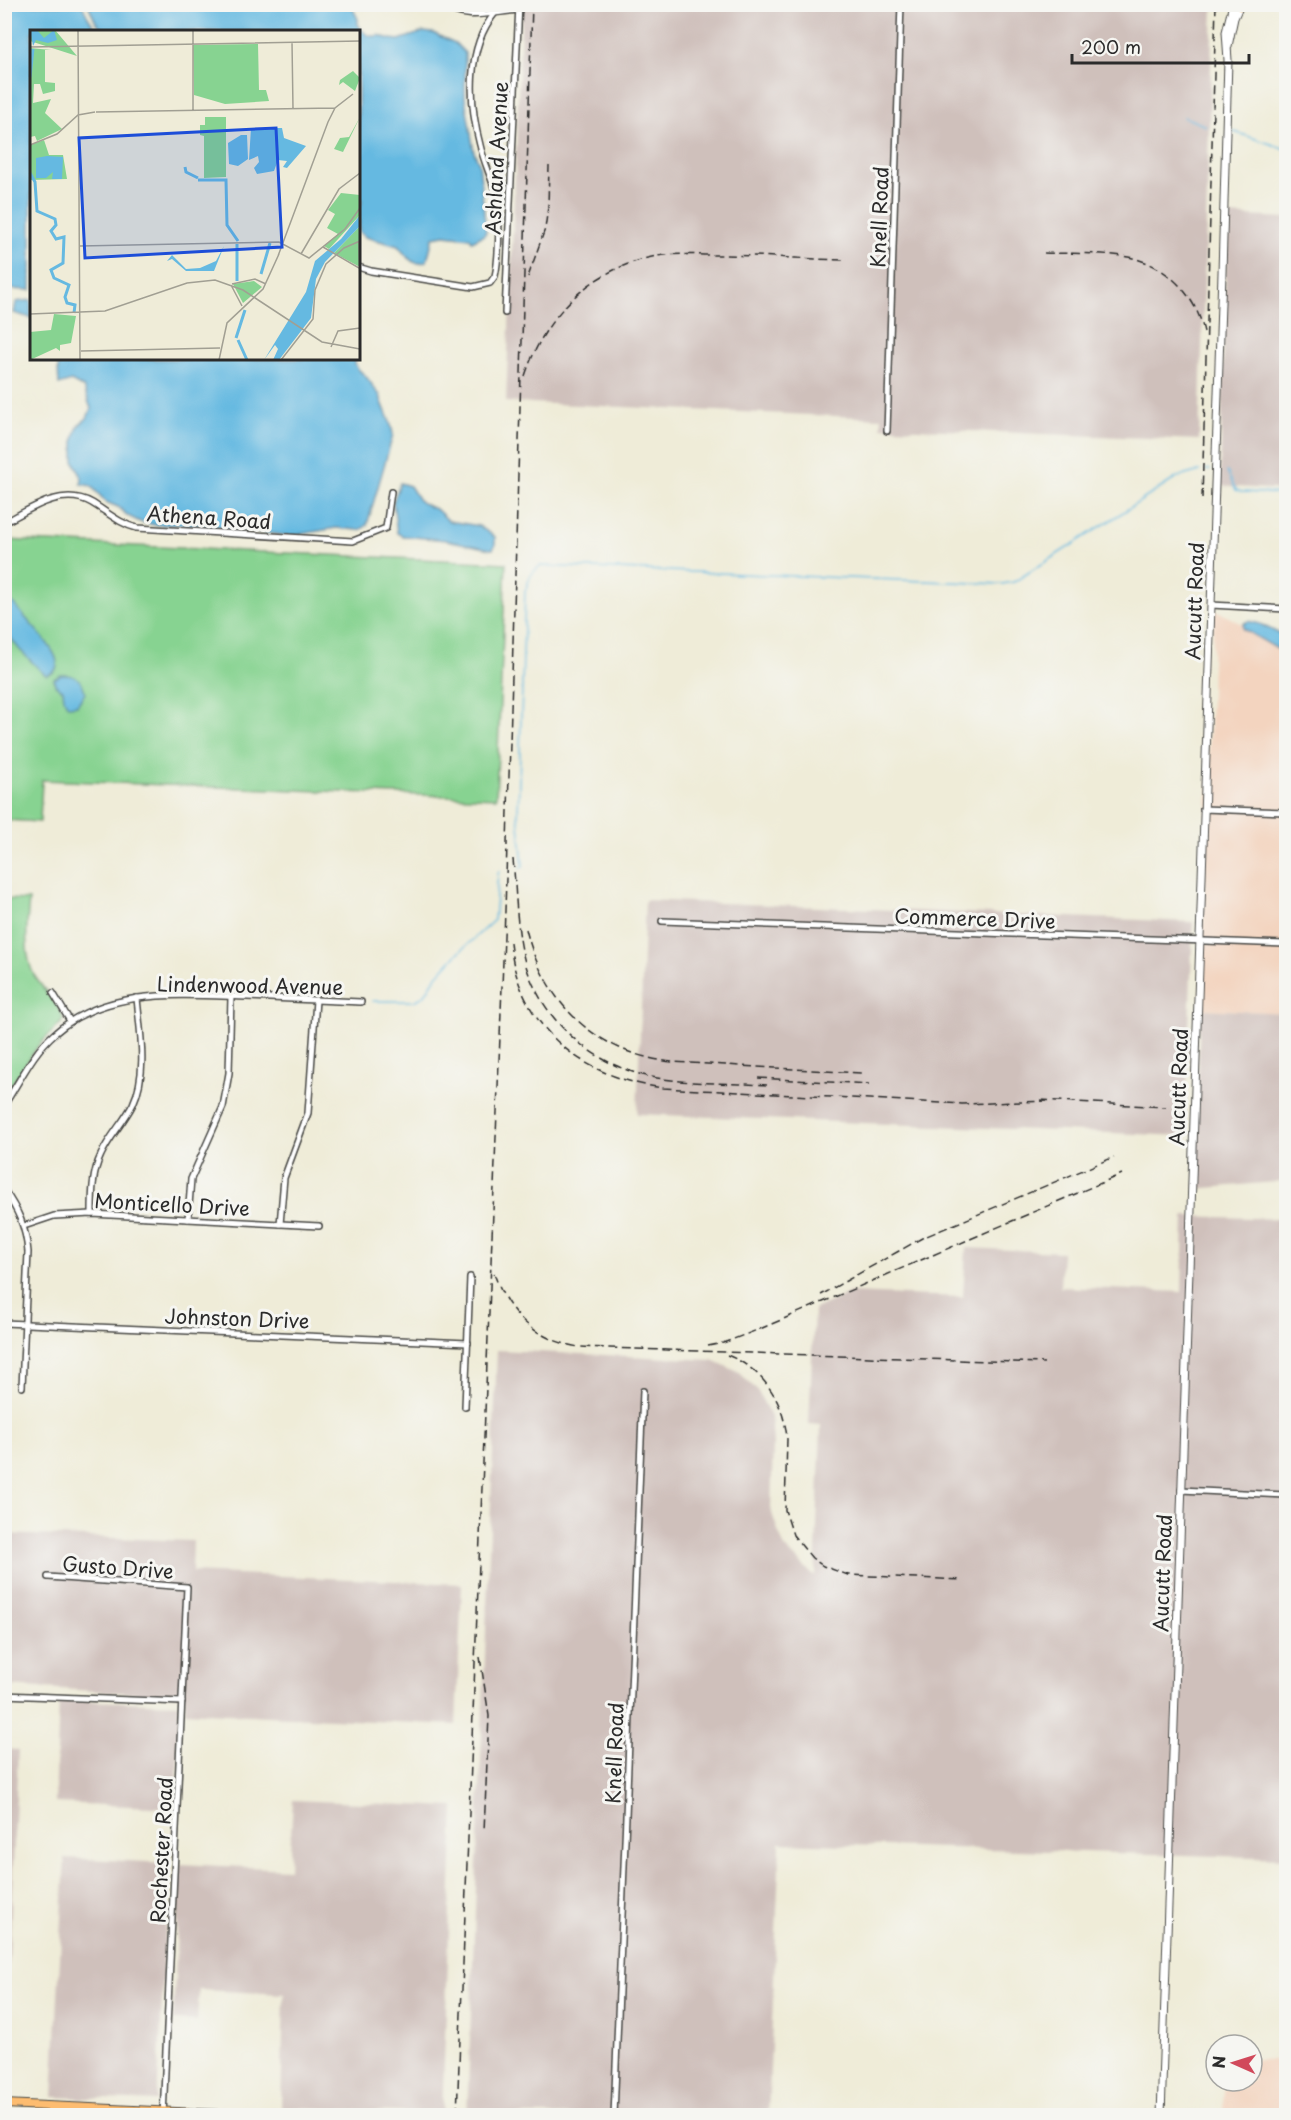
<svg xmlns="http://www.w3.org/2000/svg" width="1291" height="2120" font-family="'Playpen Sans',sans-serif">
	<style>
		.built { fill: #f3d4bf }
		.industrial { fill: #cfc0bb }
		.green { fill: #87d391; stroke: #597f5e; stroke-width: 1.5 }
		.water { fill: #65b9e1; stroke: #487286; stroke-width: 1.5 }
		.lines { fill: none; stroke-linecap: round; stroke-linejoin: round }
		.stream { stroke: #65b9e1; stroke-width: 1.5 }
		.minor-casing { stroke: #484845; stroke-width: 8 }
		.tertiary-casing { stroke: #484845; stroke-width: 9 }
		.primary-casing { stroke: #484845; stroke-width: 10 }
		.minor { stroke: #fff; stroke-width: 5 }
		.tertiary { stroke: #fff; stroke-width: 7 }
		.primary { stroke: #fdbc6f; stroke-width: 8 }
		.rail { stroke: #2b2b2b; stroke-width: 1.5; stroke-dasharray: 9 4.5; stroke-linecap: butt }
		.labels { text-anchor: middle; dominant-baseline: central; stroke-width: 6; stroke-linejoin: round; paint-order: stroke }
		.street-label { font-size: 20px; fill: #2b2b2b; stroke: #f6f6f2 }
		.inset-river { fill: none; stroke: #65b9e1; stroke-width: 3 }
		.inset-road { fill: none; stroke: #a19f93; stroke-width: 1.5 }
		.view { fill: #1d4ed8; fill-opacity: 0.15; stroke: #1d4ed8; stroke-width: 3 }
		.inset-edge { fill: none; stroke: #2b2b2b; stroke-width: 3 }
	</style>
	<rect width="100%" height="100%" fill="#f6f6f2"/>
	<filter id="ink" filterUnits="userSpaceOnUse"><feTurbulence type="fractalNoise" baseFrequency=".0167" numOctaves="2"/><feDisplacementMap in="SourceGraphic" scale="12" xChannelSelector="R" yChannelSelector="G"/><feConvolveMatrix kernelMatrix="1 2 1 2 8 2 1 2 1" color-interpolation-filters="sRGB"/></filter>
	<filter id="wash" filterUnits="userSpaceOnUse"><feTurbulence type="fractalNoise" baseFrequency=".008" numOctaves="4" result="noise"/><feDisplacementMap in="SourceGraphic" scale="24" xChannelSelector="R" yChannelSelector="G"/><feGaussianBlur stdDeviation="1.35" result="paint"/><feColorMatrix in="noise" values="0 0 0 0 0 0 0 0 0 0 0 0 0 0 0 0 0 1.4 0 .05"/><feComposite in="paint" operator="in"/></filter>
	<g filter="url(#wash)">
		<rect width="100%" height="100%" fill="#efecd8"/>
		<g class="built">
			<path d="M1214,609L1286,648V1013L1200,1009Z"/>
			<path d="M1252,2059L1286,2061V2115H1223L1224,2081H1252Z"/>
		</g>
		<g class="industrial">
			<path d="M522,5H1213L1199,440L892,428L881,427L882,418L506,402Z"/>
			<path d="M1227,215L1286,218V490L1220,486Z"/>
			<path d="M645,900L1193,922L1185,1136L637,1114Z"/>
			<path d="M1200,1009L1286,1013V1181L1195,1189Z"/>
			<path d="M1184,1216L1286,1219V1858L780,1843L768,2115H467L497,1350L713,1360L738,1372L757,1390L771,1417L773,1444L771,1510L778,1531L785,1548L815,1577L821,1425L809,1424L814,1309L851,1293L963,1297L966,1248L1062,1252L1060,1287L1182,1292Z"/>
			<path d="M4,1534L193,1541L192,1572L462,1584L456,1725L185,1712V1696L5,1686Z"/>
			<path d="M59,1700L180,1704L176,1808L55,1803Z"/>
			<path d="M5,1749L18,1750L5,2056L4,1749Z"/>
			<path d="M293,1800L454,1807L442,2114L281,2107L284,1994L199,1990L197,2021L173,2020L180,1864L289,1869Z"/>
			<path d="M65,1858L169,1863L157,2101L53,2097Z"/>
		</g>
		<g class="green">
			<path d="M5,540L506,563L496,798L42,780L40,822L5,820Z"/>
			<path d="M4,899L29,900C27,923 23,954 34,975C43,990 58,1002 63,1018L61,1023L38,1046L7,1091L4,1089Z"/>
		</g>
		<g class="water">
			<path d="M8,5H82L88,17L97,31L32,32L31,290L5,289L4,17Z"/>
			<path d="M88,5H351L358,19V24C363,33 369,39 379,35L389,39L399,40L423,32L433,33L455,43L465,53V98L474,152L479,163L486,232L484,235L472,241L470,238L445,235L433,237L427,261C412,268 407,256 398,246L365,237L359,232V211L362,200L358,198V32L104,31L96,22Z"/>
			<path d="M31,300V318L14,313L16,302Z"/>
			<path d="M60,359H355C354,369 362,371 368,379C373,385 374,390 380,395C383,409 392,421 393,435L367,525L362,529L357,530L336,528L290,536L194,524L155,525L140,522L128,516L118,507L106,502L91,486L81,484L82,478L74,461V439L78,426L87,418L91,409L84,388L71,381L59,385L58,367Z"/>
			<path d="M400,483L410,486L420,502L437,510L449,521L479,526L495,537V545L493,549H490L446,540L403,536L397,533L393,502Z"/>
			<path d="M5,595C14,603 22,614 30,623C39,633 75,669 46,675L42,672L19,649L5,630Z"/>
			<path d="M1248,621L1260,624L1286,637V654L1243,629V624Z"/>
			<path d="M61,675C75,674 83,679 85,693L77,705L68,706L64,699L63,690L55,685L54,679Z"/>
		</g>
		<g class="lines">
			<g class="stream">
				<path d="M1184,117L1206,126"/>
				<path d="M1232,131L1286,149"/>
				<path d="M1206,470H1210"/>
				<path d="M1227,472L1236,490L1242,492L1286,494"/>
				<path d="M523,865L518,814L525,592L531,574L540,566L1002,584L1014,582L1178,477L1200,471"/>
				<path d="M519,868L523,866"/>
				<path d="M373,1001H414L424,996L436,977L456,955L494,920L498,874L500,870"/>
			</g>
		</g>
	</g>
	<g filter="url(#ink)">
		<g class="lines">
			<defs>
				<g id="minor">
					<path d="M442,4C465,22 492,12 519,10"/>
					<path d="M358,267L371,271L473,287L490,283L495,276C499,260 500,214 497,198C493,180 484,163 480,145C469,103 466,48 495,13"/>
					<path d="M505,313L519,4"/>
					<path d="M887,431L901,4"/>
					<path d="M4,523C30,509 62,486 92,503C107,512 120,524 137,528L353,541L386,528L391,492"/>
					<path d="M1211,605L1286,609"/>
					<path d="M1203,809L1286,812"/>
					<path d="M662,921L1286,944"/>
					<path d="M53,993L70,1021"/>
					<path d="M4,1105C20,1081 33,1052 54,1034C106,987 182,995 247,997C285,999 323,1000 361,1002"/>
					<path d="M4,1190C18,1210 26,1227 28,1252L22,1387"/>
					<path d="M92,1214C92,1195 92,1173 101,1155C109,1137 124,1122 133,1104C148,1072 140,1032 137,998"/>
					<path d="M188,1219L191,1179L223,1107L229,1073L231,997"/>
					<path d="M280,1224L284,1178L308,1113L316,1000"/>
					<path d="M24,1226L54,1216L92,1214L319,1226"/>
					<path d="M4,1323L468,1343"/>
					<path d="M465,1407L470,1277"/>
					<path d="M1181,1490L1286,1495"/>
					<path d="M48,1577L187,1587L163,2116"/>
					<path d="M4,1695L182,1702"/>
					<path d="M614,2116L643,1391"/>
				</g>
				<g id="tertiary">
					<path d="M1228,46L1234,18L1240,4"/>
					<path d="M1161,2116L1222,273L1228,60L1226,32L1233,4"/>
				</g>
				<g id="primary">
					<path d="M1273,4L1286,10"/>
					<path d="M1240,6L1245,4"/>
					<path d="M4,2104L265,2116"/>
				</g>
			</defs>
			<use href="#minor" class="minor-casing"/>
			<use href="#tertiary" class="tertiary-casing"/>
			<use href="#primary" class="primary-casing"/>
			<use href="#minor" class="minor"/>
			<use href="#tertiary" class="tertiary"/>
			<use href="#primary" class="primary"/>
			<g class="rail">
				<path d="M1044,253C1072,254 1101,252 1128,257C1166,264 1196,295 1204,332"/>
				<path d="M528,277L545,229L548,207L549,166"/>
				<path d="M525,376C545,314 592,268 657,256C675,253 694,255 712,255C756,255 800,259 844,260"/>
				<path d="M1202,499L1216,4"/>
				<path d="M513,859C516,889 516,921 522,950C535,1016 591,1067 657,1078C692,1084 730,1083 767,1085"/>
				<path d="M526,929C544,1003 596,1054 673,1062L861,1073"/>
				<path d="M510,942C518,1027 582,1078 663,1088L962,1104L1047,1101"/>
				<path d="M758,1078L869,1084"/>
				<path d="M1040,1100L1166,1107"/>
				<path d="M494,1273C507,1314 536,1340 579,1347L1044,1363"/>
				<path d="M821,1295L922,1238L1114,1157"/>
				<path d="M708,1346L723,1343L760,1329L1122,1174"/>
				<path d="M727,1355C763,1369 784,1401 787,1439L785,1510L793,1535L812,1558L823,1566L848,1575L963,1580"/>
				<path d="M480,1657L489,1716L484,1831"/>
				<path d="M457,2114L505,911L532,4"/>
			</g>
		</g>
	</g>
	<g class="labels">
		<g class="street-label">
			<text transform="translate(496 158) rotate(-87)">Ashland Avenue</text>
			<text transform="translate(879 217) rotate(-88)">Knell Road</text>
			<text transform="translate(209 517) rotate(4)">Athena Road</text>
			<text transform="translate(1194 601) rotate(-88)">Aucutt Road</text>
			<text transform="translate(975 918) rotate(2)">Commerce Drive</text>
			<text transform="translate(250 985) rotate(1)">Lindenwood Avenue</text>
			<text transform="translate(1178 1087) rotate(-88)">Aucutt Road</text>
			<text transform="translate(172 1204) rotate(3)">Monticello Drive</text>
			<text transform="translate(237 1318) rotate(2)">Johnston Drive</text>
			<text transform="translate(118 1567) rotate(4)">Gusto Drive</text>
			<text transform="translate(1162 1573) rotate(-88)">Aucutt Road</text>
			<text transform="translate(614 1753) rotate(-88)">Knell Road</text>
			<text transform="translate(161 1850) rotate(-87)">Rochester Road</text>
		</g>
	</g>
	<g transform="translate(30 30)">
		<rect width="330" height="330" fill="#efecd8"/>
		<path d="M0,0H25L47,26L0,11ZM228,14L229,60H236L239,71L195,74L164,65L163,15ZM0,18L21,20H15V52L25,53V61L13,64L10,54H4L3,73L21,69L15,83L32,99L7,111L5,106L0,107ZM323,41L330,48L325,61L313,52L309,55L310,50ZM175,87H196V147L174,148V106L170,105V95H175ZM330,87L313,122L304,119L310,108L319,107ZM14,110L19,125H33L37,149L0,150V115ZM311,163L330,165V185L299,219L294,216L308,204L297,198L305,184L298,180ZM330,196L329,236H328L304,223ZM224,251L232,257L213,273L203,254ZM24,284L46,286L41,313L30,315V321L26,318L0,330V302L21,300Z" fill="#87d391"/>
		<path d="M0,0H7L14,8L24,0L27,10L18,13L6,10L3,16ZM221,98H252L254,108L276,116L257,138L253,137L257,131L248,130L244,141L227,144L224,138L229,132L228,126L219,130ZM211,105H217L218,129L208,136L199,134L198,113ZM17,126L33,127L32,149H22L23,142L16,148H6V128ZM330,185V196L295,232L286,249L281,288L249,330H243L248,319L245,315L234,330L276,262L285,231L311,209ZM194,216L184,241H156L142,229L137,231L142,225L156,239L170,238L186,231Z" fill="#65b9e1"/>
		<path class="inset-river" d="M0,47L3,19M155,137L156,142L168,148M0,143L5,152L7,181L25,189L26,195L21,201L26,209L34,207L33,233L21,240L24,248L39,255L35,267L37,273L45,275L44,283M168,150H196L197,195L208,211M231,244L240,213M207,251V214M206,308L215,280M208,310L217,330"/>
		<path class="inset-road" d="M48,0L50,330M163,0V80M262,12L263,79M0,17L330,11M66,82L305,78M0,115L27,104L48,85L65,82M329,212L330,255M50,216L249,212L279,228L315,199L330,178M293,217L329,238M271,224L309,159L330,143M248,226L298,92L305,78L323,64M202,254L225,249L236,254M201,255L212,276M0,284L75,281L157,253L185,250L213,260L292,312L330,319M301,317L308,301L330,298M51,321L190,318M189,330L197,293L233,259L249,224M251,330L283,289L285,260L296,234L314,218L330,211"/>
		<path class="view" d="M246,98L252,217L55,228L49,108Z"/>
		<rect width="330" height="330" class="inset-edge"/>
	</g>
	<rect width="1291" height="2120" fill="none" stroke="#f6f6f2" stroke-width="24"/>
	<g transform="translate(1234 2063) rotate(273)"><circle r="28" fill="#f6f6f2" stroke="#a5a5a2" stroke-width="1.5"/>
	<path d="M0-4.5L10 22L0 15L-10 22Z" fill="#d1495b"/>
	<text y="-9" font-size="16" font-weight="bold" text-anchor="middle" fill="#2b2b2b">N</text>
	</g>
	<path d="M1072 54v9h177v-9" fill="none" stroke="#2b2b2b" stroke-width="3"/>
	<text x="1081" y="54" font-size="18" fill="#2b2b2b" stroke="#f6f6f2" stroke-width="4.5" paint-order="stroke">200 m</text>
</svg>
